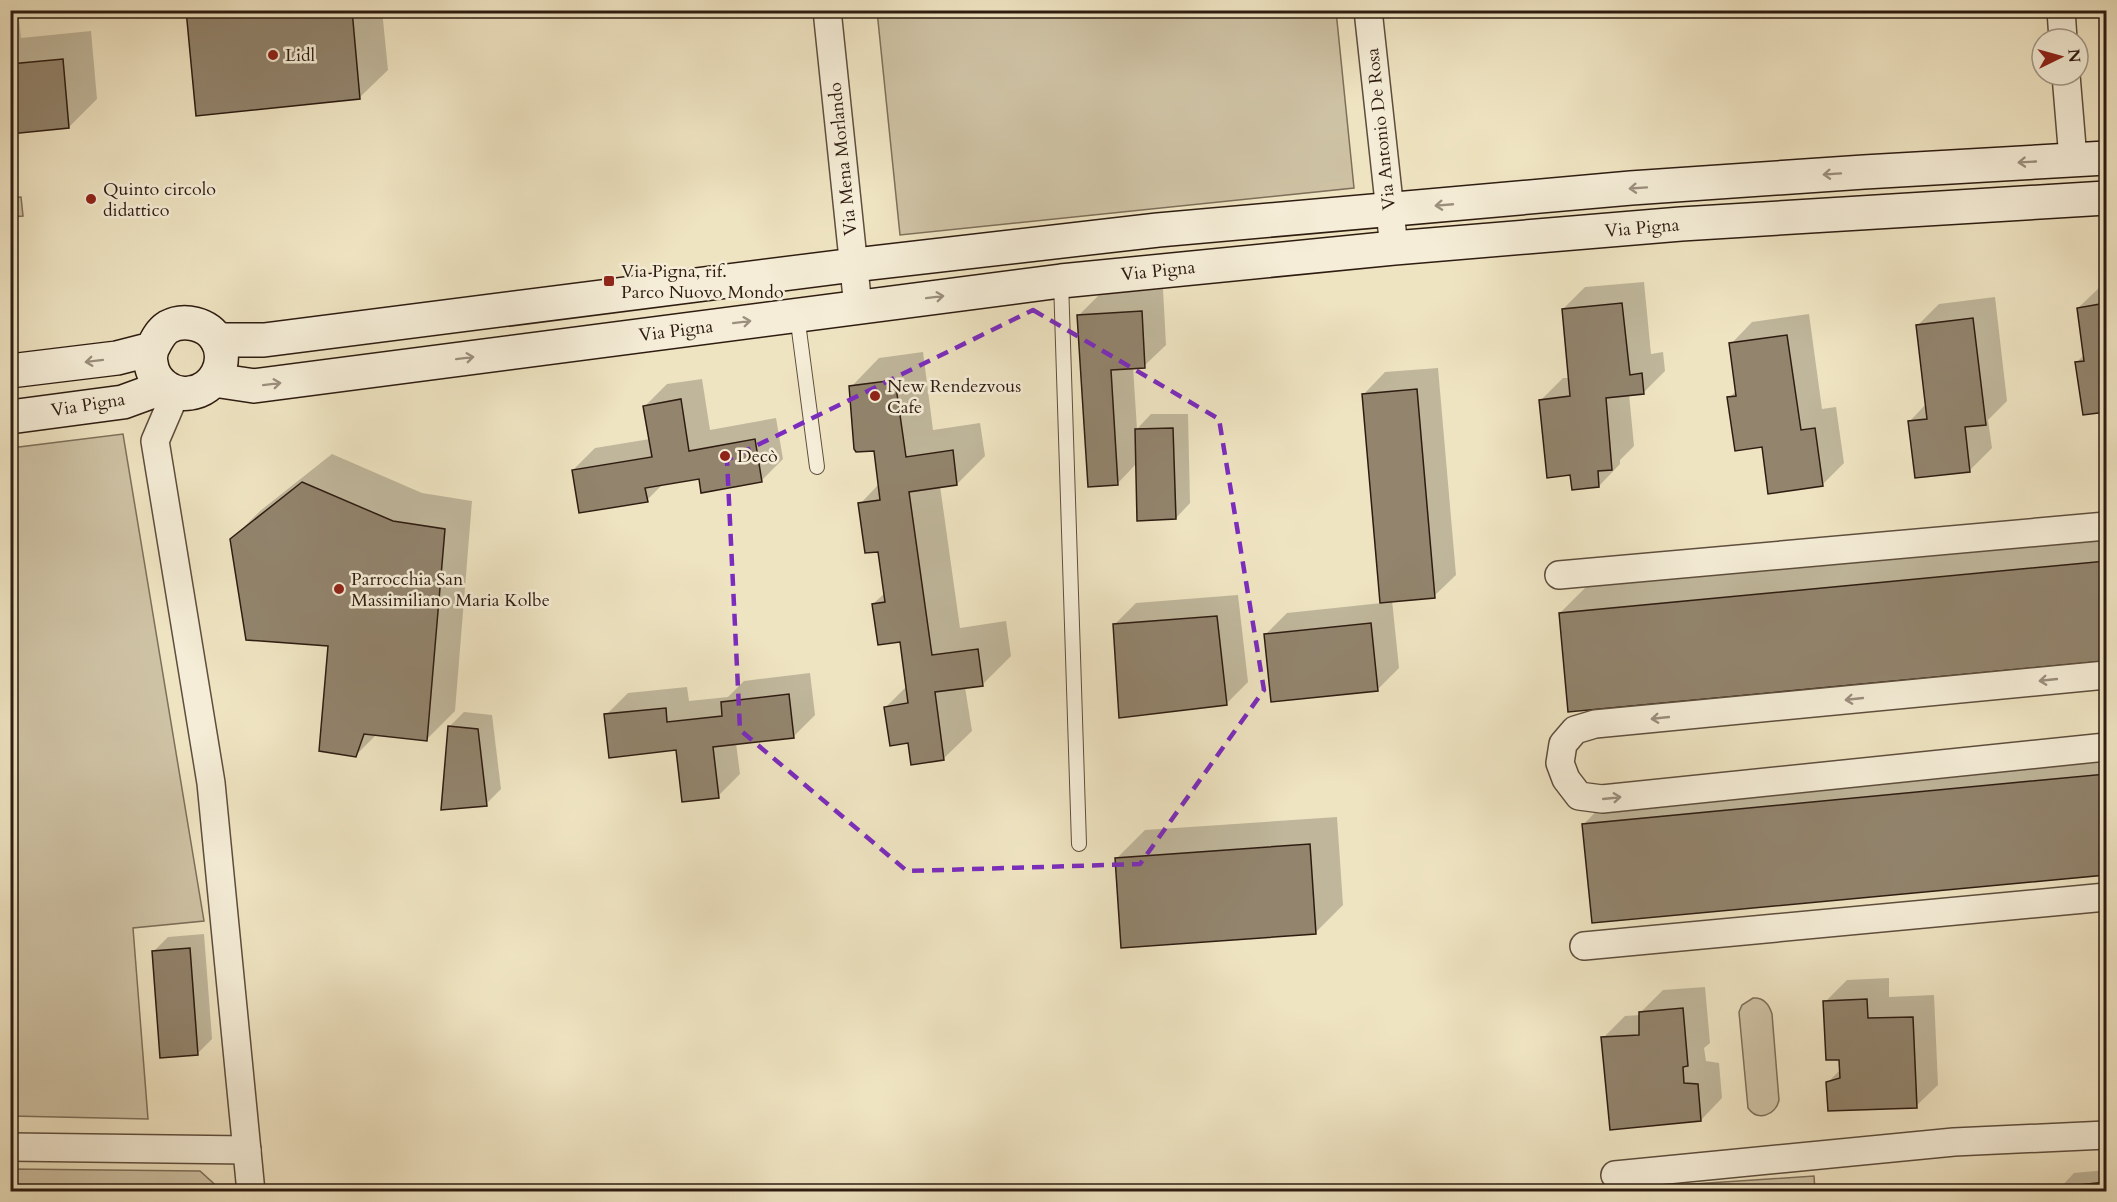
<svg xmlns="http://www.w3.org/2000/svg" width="2117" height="1202" font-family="Cardo,serif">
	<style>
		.green { fill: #cec2a4; stroke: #7e6f5a; stroke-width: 1.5 }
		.shadow { fill: #0003 }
		.building { fill: #92846d; stroke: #2e1c11; stroke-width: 1.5 }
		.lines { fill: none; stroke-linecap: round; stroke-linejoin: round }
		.service-casing { stroke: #5e4e3d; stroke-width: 16 }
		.minor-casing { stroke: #5e4e3d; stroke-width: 30 }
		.secondary-casing { stroke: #2e1c11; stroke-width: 36 }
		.service { stroke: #f5edd7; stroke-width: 14 }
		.minor { stroke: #f5edd7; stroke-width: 27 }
		.secondary { stroke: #f5edd7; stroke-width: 33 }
		.oneway { stroke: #9b8f7e }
		.marked { fill: none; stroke: #7b2cbf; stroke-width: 4.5; stroke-dasharray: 12 8; stroke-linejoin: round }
		.poi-dot { fill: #8f2418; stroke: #f5edd7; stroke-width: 2 }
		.labels { text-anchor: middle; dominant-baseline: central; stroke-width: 5; stroke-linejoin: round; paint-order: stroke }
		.poi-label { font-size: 18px; fill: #2e1c11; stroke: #f5edd7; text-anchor: start }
		.street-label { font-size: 18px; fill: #2e1c11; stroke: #f5edd7 }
	</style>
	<rect width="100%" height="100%" fill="#efe4c2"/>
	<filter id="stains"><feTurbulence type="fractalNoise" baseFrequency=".00333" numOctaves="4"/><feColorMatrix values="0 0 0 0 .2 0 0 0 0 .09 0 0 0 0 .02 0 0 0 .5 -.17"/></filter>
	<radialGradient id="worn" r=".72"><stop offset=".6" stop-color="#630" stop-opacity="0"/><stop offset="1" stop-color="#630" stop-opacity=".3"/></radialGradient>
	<g class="green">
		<path d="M877,11H1336L1354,188L900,235Z"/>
		<path d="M21,197L23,216L11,217V198Z"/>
		<path d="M123,434L204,921L133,928L148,1119L11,1116V448Z"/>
		<path d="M1753,998C1764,997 1769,1004 1772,1014L1779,1100C1776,1115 1758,1122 1748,1108L1739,1012L1742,1005Z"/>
		<path d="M11,1169L200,1171L222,1191H11Z"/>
		<path d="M1814,1176L1815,1191H1618V1189Z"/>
	</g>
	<g class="shadow">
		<path d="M10,10H18L21,38L91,31L97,99L69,127L10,132Z"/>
		<path d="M187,10H382L388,70L359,98Z"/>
		<path d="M1644,282L1651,354L1663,352L1665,371L1643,393L1629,394L1634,446L1620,460V464L1599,486L1572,473L1541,400L1563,378H1570L1563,309L1585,287Z"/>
		<path d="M2106,286V410L2084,414L2077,362L2085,354L2078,308L2100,287Z"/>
		<path d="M1163,289L1166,345L1144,366L1133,367L1137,429L1151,414H1188L1190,503L1176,518L1137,463L1117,484L1078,316L1100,294Z"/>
		<path d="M1995,297L2007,401L1988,420L1992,448L1970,470L1910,421L1926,404L1917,326L1939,304Z"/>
		<path d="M1809,314L1822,409L1836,407L1844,463L1822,485L1763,446L1729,398L1737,390L1731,344L1752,322Z"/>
		<path d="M923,352L933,430L980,423L985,456L957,484L940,486L960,628L1006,621L1011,656L983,684L965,687L972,731L943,759L909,742L886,707L907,686L901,640L873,604L885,593L879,550L860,504L880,483L875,449L851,387L879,358Z"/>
		<path d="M1438,368L1456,575L1434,596L1392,600L1399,668L1377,690L1266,634L1287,613L1382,603L1364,394L1385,372Z"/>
		<path d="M702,379L710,430L776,418L783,459L761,481L700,477L664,483L647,500L573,470L595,448L650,439L645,406L667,384Z"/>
		<path d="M332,454L422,493L472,501L455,711L427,739L377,734L356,755L330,644L231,540L260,511Z"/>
		<path d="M2106,536V659L1569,710L1560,613L1588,585Z"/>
		<path d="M1238,595L1248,682L1226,704L1114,625L1136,603Z"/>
		<path d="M810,673L815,715L793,737L736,743L740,774L718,796L677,749L606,715L628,693L687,687L689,701L728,697L744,681Z"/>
		<path d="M464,712L492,715L501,789L486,804L449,727Z"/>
		<path d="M2106,750V873L1593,922L1583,825L1611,796Z"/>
		<path d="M1337,817L1343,905L1315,933L1117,858L1145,830Z"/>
		<path d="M204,934L212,1039L197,1054L153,952L168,937Z"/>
		<path d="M1889,978V997L1934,995L1938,1085L1916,1106L1828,1082L1841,1069V1058L1825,1002L1847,980Z"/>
		<path d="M1705,987L1710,1043L1704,1048L1706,1061L1719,1063L1722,1098L1701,1120L1603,1038L1625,1016L1641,1015V1012L1663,990Z"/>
		<path d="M2106,1170V1192H2060V1188L2074,1173Z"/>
		<path d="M2025,1184L2026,1192H1968L1972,1188Z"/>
	</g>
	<g class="building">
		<path d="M186,10H352L360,99L196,116Z"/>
		<path d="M63,59L69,128L10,134V64Z"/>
		<path d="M1622,303L1630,375L1642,373L1644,394L1606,398L1612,470L1598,471L1599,487L1572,490L1570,475L1547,478L1539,400L1570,396L1562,309Z"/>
		<path d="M2106,303V412L2083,415L2075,362L2084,361L2077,308Z"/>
		<path d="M1142,311L1145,368L1111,370L1118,485L1088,487L1077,315Z"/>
		<path d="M1973,318L1986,425L1965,427L1970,472L1915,478L1908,421L1927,419L1916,325Z"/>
		<path d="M1787,335L1801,430L1815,428L1823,486L1768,494L1762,447L1735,451L1727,397L1736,396L1729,343Z"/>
		<path d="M895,380L906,457L953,450L957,485L909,492L932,655L978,649L983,686L935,692L944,760L911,765L908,743L890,746L884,707L908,703L900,642L878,645L872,604L885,602L878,552L865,553L858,503L880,500L874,451L856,452L854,449L849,386Z"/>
		<path d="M1417,389L1435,598L1380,603L1362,394Z"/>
		<path d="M681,399L689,451L755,439L762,482L701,493L699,479L645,488L648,502L579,513L572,470L652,457L643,406Z"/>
		<path d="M1173,428L1176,519L1137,521L1135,429Z"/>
		<path d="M302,482L393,521L445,529L427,741L364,734L356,757L319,751L328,646L246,640L230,539Z"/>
		<path d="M2106,561V661L1568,712L1559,613Z"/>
		<path d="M1217,616L1227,705L1119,718L1113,624Z"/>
		<path d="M1371,623L1378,691L1271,702L1264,634Z"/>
		<path d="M789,694L794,738L713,747L719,798L682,802L676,750L609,758L604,714L666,708L667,722L722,716L721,702Z"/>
		<path d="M448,726L478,729L487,806L441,810Z"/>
		<path d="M2106,774V875L1592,923L1582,824Z"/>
		<path d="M1310,844L1316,934L1121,948L1115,858Z"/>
		<path d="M190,948L198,1055L160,1058L152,951Z"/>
		<path d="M1867,999L1868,1018L1913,1017L1917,1108L1828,1111L1826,1082L1840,1078L1839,1060H1826L1823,1001Z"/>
		<path d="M1683,1008L1688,1066L1683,1067L1684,1083L1698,1084L1701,1121L1610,1130L1601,1037L1639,1035V1012Z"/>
		<path d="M2106,1182V1192H2058V1187Z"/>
	</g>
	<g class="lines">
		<defs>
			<g id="service">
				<path d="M1061,281L1079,844"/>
				<path d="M797,315L817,467"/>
			</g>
			<g id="minor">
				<path d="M827,10L858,307"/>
				<path d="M1368,10L1394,248"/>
				<path d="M2061,10L2063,39"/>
				<path d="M2066,75L2073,159"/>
				<path d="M176,392L155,441L211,783L251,1192"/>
				<path d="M1559,575L2106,526"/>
				<path d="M2106,675L1595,724L1575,730L1563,744L1560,763L1566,779L1579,796L1602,799L2106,747"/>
				<path d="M1584,946L2106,897"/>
				<path d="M10,1147L247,1150"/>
				<path d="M1615,1175L1954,1142L2106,1135"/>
			</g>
			<g id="secondary">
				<path d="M217,340H264L854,265L1158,230L1631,188L1864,172L2106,158"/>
				<path d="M10,371L117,358L152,349C156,341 160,332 168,327C184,318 208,324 217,340C229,362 215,390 190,393C172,396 153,382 151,363C150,359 151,353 152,349"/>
				<path d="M214,380L254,386L1061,281L1394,248L1681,224L2106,198"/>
				<path d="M10,417L123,402L164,387"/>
			</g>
		</defs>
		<use href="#service" class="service-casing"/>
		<use href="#minor" class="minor-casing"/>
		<use href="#secondary" class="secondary-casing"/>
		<use href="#service" class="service"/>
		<use href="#minor" class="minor"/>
		<use href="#secondary" class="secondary"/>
	</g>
	<defs><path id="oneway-shaft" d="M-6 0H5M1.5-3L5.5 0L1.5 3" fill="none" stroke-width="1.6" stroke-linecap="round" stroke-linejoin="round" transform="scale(1.5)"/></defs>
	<g class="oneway">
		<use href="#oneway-shaft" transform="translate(2027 162) rotate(177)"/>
		<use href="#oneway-shaft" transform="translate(1832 174) rotate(176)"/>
		<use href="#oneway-shaft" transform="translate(1638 188) rotate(176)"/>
		<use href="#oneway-shaft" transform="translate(1444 205) rotate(175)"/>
		<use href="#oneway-shaft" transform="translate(935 297) rotate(-7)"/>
		<use href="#oneway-shaft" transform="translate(742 322) rotate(-7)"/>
		<use href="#oneway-shaft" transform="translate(465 358) rotate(-7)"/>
		<use href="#oneway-shaft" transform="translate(94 361) rotate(173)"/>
		<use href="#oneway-shaft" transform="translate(272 384) rotate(-7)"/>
		<use href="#oneway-shaft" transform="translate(2048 680) rotate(174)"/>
		<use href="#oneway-shaft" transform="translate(1854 699) rotate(174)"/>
		<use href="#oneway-shaft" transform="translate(1660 718) rotate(174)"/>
		<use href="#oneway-shaft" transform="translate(1612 798) rotate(-6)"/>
	</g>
	<path class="marked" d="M1033,310L1219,419L1264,690L1140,864L907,871L740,730L727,460Z"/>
	<g class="poi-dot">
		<circle cx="273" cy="55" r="6"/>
		<circle cx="91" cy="199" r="6"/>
		<rect x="603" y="275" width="12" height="12" rx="3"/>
		<circle cx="875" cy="396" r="6"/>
		<circle cx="725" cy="456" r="6"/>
		<circle cx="339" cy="589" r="6"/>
	</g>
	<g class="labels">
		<g class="poi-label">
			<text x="285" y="55">Lidl</text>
			<text x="103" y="189">Quinto circolo<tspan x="103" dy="21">didattico</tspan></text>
			<text x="621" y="271">Via Pigna, rif.<tspan x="621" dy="21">Parco Nuovo Mondo</tspan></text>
			<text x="887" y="386">New Rendezvous<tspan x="887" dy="21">Cafe</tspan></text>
			<text x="737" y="456">Decò</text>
			<text x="351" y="579">Parrocchia San<tspan x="351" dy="21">Massimiliano Maria Kolbe</tspan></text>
		</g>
		<g class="street-label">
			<text transform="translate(1381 129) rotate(-96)">Via Antonio De Rosa</text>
			<text transform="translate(843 159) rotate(-96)">Via Mena Morlando</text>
			<text transform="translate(1642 228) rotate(-5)">Via Pigna</text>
			<text transform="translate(1158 271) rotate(-6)">Via Pigna</text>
			<text transform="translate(676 331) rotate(-7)">Via Pigna</text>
			<text transform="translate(88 405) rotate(-9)">Via Pigna</text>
		</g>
	</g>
	<rect width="2117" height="1202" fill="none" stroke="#efe4c2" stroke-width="36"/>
	<rect x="12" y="12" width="2093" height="1178" fill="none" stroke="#2e1c11" stroke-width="3"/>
	<rect x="18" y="18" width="2081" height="1166" fill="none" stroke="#2e1c11" stroke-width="1.5"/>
	<g transform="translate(2060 57) rotate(85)"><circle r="28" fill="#f5edd7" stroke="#a59988" stroke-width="1.5"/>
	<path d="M0-4.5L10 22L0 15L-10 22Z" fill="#8f2418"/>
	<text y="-9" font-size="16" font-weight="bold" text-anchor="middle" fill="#2e1c11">N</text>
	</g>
	<rect width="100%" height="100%" filter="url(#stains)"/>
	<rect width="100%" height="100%" fill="url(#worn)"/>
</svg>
